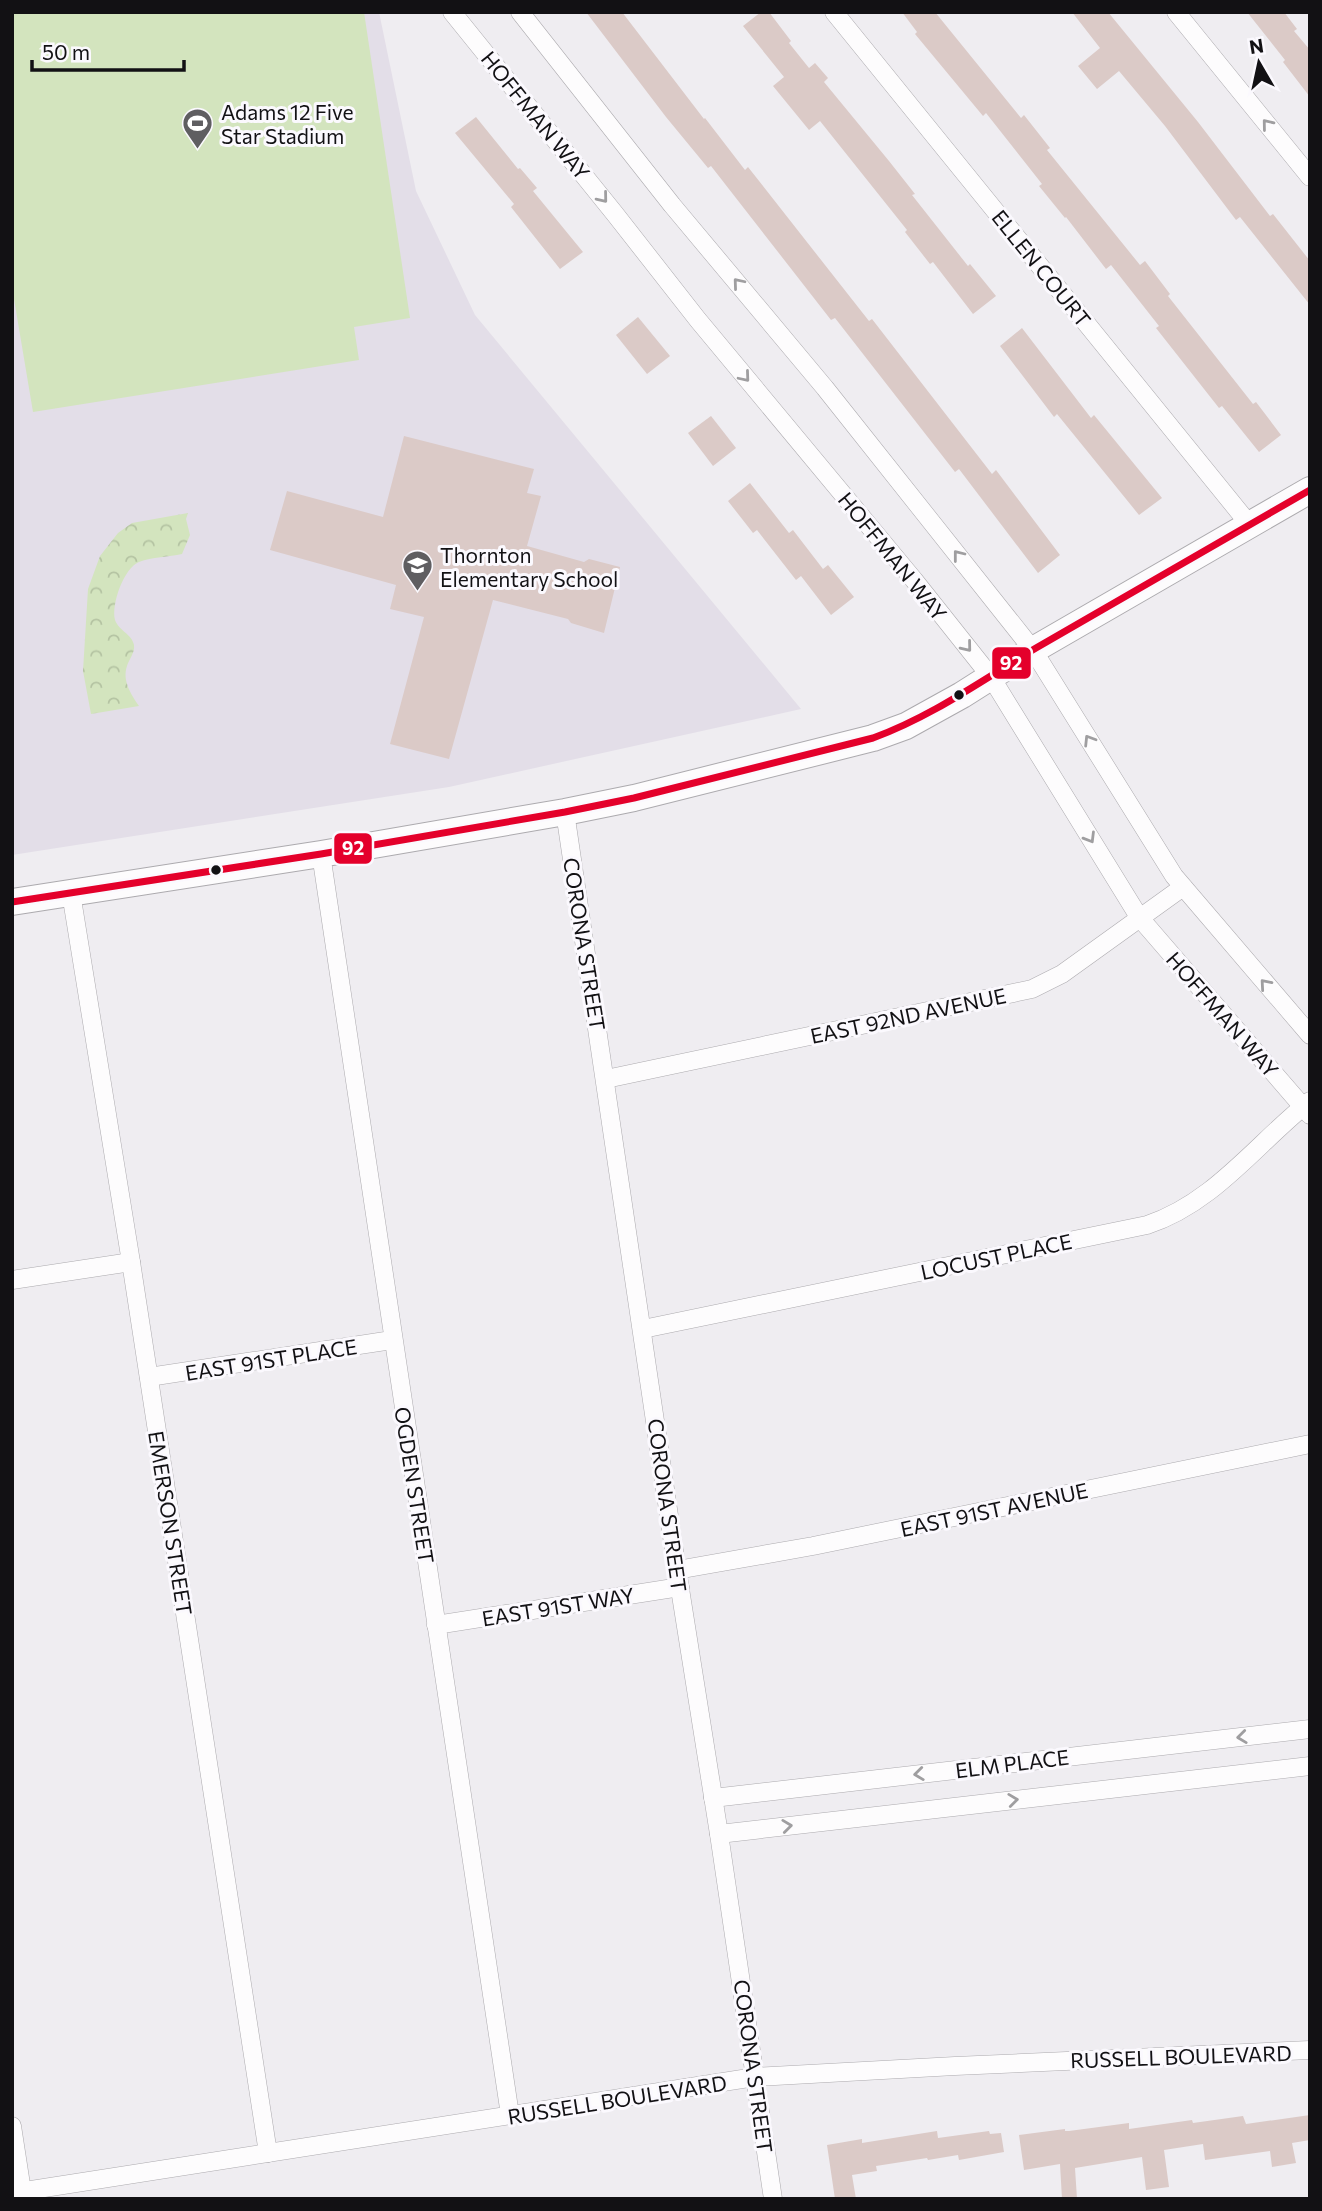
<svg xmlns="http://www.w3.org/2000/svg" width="1322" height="2211" font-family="Commissioner,sans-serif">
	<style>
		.built { fill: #e3dee8 }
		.park { fill: url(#park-crowns) }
		.pitch { fill: #d3e4be }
		.building { fill: #dbcac7 }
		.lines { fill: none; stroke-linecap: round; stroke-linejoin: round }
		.street-casing { stroke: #acaaae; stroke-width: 19 }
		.secondary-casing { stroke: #acaaae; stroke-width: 28 }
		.street { stroke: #fdfcfd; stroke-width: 18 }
		.secondary { stroke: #fdfcfd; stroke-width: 26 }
		.bus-1-casing { stroke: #fbf9fe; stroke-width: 12 }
		.bus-1 { stroke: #e4002b; stroke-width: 7 }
		.oneway { stroke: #9f9ea0 }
		.bus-dot { fill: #121114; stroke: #fbf9fe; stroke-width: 2.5 }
		.labels { text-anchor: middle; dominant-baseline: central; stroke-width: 6; stroke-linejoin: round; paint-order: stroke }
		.poi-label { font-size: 21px; fill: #121114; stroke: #fbf9fe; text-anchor: start }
		.street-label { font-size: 21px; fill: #121114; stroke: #fbf9fe }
		.line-badge { stroke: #fbf9fe; stroke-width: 2.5 }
		.badge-label { font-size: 19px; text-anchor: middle; font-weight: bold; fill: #fff }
	</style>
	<defs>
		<pattern id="park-crowns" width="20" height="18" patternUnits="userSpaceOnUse" patternTransform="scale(1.75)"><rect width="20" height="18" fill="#d3e4be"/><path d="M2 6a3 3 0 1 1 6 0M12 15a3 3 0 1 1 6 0" fill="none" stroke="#b4c3a2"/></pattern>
	</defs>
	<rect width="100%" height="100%" fill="#efedf1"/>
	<path class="built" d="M12,12H379L416,191L475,315L801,709L449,787L12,855Z"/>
	<path class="park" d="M188,513L186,519L190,535L182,554C169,557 152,557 139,562C124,568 111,604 115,620C119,631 132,634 134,645C135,653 129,659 127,666C122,681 131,694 139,706L91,714L83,671L88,589L100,556L118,533L132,523Z"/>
	<path class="pitch" d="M12,12H364L410,318L354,327L359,360L33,412L12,287Z"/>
	<g class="building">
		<path d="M586,12H622L704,119L705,118L745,170L748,167L869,321L872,319L992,474L996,470L1060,555L1038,573L959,469L955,472L835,318L831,320L711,166L708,168L666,117Z"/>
		<path d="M761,12H769L791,41L789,43L809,68L815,63L828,78L824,82L889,161L915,194L912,195L968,266L970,264L996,296L973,314L933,262L930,264L905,232L907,230L820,121L809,130L773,86L784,77L743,26Z"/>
		<path d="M902,12H935L1021,118L1024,115L1050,148L1047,150L1140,265L1145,261L1170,294L1168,296L1253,404L1256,402L1281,435L1259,452L1222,406L1219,408L1156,328L1159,326L1111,265L1106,269L1066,217L1065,218L1039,186L1042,184L986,113L983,116L915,34L917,32Z"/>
		<path d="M1072,12H1108L1198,122L1270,216L1273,214L1310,261V305L1240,217L1236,220L1165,126L1119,71L1097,89L1078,66L1100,48Z"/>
		<path d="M1247,12H1284L1297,29L1294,31L1310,50V97L1283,62L1285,60Z"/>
		<path d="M476,117L518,169L520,168L537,188L533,191L583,252L560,269L511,207L514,204L455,133Z"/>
		<path d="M638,317L670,356L647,374L616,335Z"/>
		<path d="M1022,328L1091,418L1094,415L1162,498L1139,515L1057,414L1054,417L1000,346Z"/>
		<path d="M711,416L736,448L713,466L688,433Z"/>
		<path d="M404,436L534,469L527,493L541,496L527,546L584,562L589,559L620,567L604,633L571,623L568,619L493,600L449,759L390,744L424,617L390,609L396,585L270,550L287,491L383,517Z"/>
		<path d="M750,483L789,533L793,530L823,569L828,565L854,597L831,615L801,576L796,580L757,530L753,533L728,501Z"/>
		<path d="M1310,2115V2140L1292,2143L1296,2163L1272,2167L1270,2151L1205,2160L1203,2144L1164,2150L1169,2187L1146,2190L1142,2157L1075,2168L1077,2199H1062L1060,2164L1024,2170L1019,2135L1065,2129V2131H1069L1129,2123V2129L1192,2120L1193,2123L1243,2116L1246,2124Z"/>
		<path d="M937,2131L938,2138L989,2131L990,2134L1001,2133L1004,2152L959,2160L958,2155L928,2160L927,2158L876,2166L877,2171L852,2175L856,2199H835L827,2145L862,2139V2143Z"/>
	</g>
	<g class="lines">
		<defs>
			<g id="street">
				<path d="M452,12L615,214L698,320L914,580L991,677L1139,917L1310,1115"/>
				<path d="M520,12L672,205L825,388L1033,650L1174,876L1310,1035"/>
				<path d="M834,12L1249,524"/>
				<path d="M1176,12L1310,177"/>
				<path d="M565,812L677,1570L719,1834L773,2199"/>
				<path d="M321,854L510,2115"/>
				<path d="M71,893L131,1262L268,2153"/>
				<path d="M606,1079L1032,989L1062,974L1183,887"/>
				<path d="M12,1280L131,1262"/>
				<path d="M643,1329L1147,1225C1214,1203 1256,1144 1310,1101"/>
				<path d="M149,1377L392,1340"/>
				<path d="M677,1570L813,1546L1310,1444"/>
				<path d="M436,1625L680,1587"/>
				<path d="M713,1798L1310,1729"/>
				<path d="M719,1834L1310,1766"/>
				<path d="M12,2126L22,2191"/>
				<path d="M12,2193L755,2077L955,2066L1310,2050"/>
			</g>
			<path id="secondary" d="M12,902L321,854L565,812L634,798L873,738L906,726L962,695L1033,650L1310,490"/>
		</defs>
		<use href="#street" class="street-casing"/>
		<use href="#secondary" class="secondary-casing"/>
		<use href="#street" class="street"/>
		<use href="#secondary" class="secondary"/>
		<defs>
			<path id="bus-1" d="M12,902L321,854L565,812L634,798L873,738C933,716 982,680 1036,648C1127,595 1219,543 1310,490"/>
		</defs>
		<use href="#bus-1" class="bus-1-casing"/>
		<use href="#bus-1" class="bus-1"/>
	</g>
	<defs><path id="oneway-chevron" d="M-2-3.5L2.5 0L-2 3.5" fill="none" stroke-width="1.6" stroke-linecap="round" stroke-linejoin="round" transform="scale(1.75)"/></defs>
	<g class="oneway">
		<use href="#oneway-chevron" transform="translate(1267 124) rotate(-129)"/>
		<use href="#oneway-chevron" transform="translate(603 198) rotate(51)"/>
		<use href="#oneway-chevron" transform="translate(738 283) rotate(-130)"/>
		<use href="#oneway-chevron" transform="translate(745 377) rotate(50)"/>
		<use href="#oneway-chevron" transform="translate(958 555) rotate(-128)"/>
		<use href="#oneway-chevron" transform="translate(967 647) rotate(51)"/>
		<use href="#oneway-chevron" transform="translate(1089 740) rotate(-122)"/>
		<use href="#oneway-chevron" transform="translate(1090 838) rotate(59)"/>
		<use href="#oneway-chevron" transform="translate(1265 984) rotate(-131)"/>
		<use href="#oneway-chevron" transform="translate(1242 1737) rotate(173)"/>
		<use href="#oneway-chevron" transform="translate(919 1774) rotate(173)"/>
		<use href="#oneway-chevron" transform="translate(1013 1800) rotate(-7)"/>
		<use href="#oneway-chevron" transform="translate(787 1826) rotate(-7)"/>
	</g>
	<defs>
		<symbol id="stadium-pin" viewBox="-11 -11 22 30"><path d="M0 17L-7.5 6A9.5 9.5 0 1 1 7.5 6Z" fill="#5f5e61" stroke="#fbf9fe"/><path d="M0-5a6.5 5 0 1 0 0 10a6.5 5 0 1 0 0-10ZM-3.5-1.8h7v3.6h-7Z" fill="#fff"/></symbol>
		<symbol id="school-pin" viewBox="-11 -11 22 30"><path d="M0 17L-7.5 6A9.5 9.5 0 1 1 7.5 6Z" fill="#5f5e61" stroke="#fbf9fe"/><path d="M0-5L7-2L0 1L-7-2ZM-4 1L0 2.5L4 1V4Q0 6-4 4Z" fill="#fff"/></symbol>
	</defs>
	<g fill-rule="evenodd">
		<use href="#stadium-pin" x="180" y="106" width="35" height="47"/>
		<use href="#school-pin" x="400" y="548" width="35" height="47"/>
	</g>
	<g class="bus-dot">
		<circle cx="959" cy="695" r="6"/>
		<circle cx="216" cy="870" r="6"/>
	</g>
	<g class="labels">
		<g class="poi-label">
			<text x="221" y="111">Adams 12 Five<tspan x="221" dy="24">Star Stadium</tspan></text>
			<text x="440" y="554">Thornton<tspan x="440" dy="24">Elementary School</tspan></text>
		</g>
		<g class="street-label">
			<text transform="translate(536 115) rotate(51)">HOFFMAN WAY</text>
			<text transform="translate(1042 268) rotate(51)">ELLEN COURT</text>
			<text transform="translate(893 556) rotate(51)">HOFFMAN WAY</text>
			<text transform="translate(585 944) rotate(81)">CORONA STREET</text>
			<text transform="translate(1223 1014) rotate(49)">HOFFMAN WAY</text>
			<text transform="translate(908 1015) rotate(-12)">EAST 92ND AVENUE</text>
			<text transform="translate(996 1256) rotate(-12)">LOCUST PLACE</text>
			<text transform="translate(271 1359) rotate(-9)">EAST 91ST PLACE</text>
			<text transform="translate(415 1485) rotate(81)">OGDEN STREET</text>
			<text transform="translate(668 1505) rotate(82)">CORONA STREET</text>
			<text transform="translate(994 1509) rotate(-12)">EAST 91ST AVENUE</text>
			<text transform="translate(171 1523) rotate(81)">EMERSON STREET</text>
			<text transform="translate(558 1606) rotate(-9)">EAST 91ST WAY</text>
			<text transform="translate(1012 1763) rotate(-7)">ELM PLACE</text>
			<text transform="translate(1181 2056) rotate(-2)">RUSSELL BOULEVARD</text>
			<text transform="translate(754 2066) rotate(82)">CORONA STREET</text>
			<text transform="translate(617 2099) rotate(-9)">RUSSELL BOULEVARD</text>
		</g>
	</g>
	<g class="line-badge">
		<rect x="991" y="646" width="41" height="34" rx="7" fill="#e4002b"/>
		<rect x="333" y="832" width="40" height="33" rx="7" fill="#e4002b"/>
	</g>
	<g class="badge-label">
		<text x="1011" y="670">92</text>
		<text x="353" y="855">92</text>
	</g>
	<rect width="1322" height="2211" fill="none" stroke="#121114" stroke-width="28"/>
	<g transform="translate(1259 63) rotate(351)" stroke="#fbf9fe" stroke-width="5" paint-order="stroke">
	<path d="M0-5L12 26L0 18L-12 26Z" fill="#121114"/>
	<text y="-10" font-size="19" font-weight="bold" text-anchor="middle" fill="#121114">N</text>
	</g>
	<path d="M32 60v10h152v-10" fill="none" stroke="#121114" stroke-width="3.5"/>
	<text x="42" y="60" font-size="21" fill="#121114" stroke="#fbf9fe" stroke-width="5" paint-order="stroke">50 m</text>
</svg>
